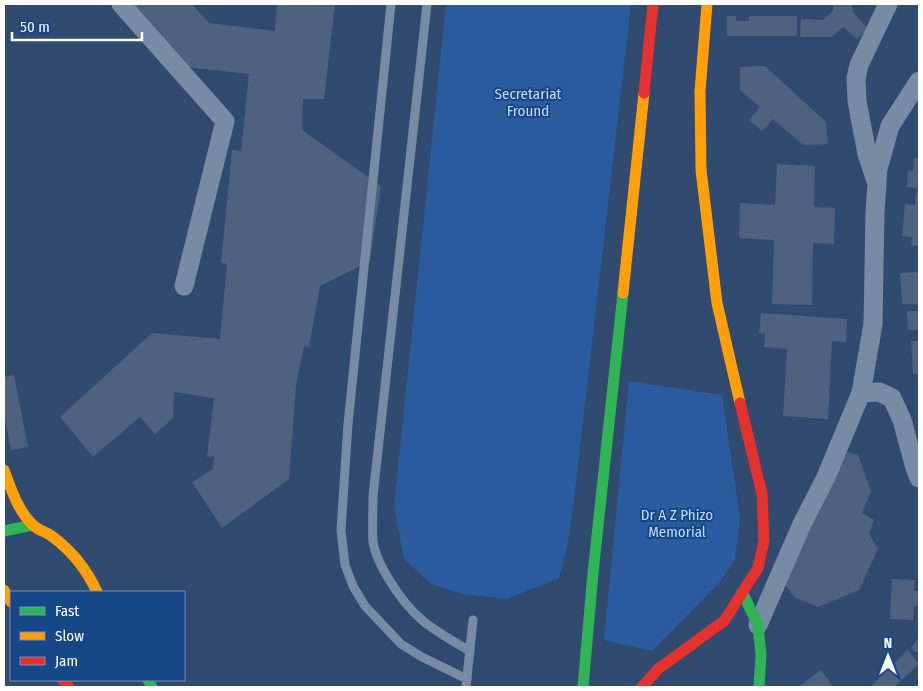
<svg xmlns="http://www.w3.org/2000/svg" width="923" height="691" font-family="'Fira Sans Condensed',sans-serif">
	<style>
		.green { fill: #2b5ca0 }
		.building { fill: #4e6280 }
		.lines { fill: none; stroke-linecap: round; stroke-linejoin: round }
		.lane { stroke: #788ba4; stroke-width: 9 }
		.street { stroke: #788ba4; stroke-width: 19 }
		.fast { stroke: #30b455; stroke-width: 11 }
		.slow { stroke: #ff9f0a; stroke-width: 11 }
		.jam { stroke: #e5322d; stroke-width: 11 }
		.labels { text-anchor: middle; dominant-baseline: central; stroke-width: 4; stroke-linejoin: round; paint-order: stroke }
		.park-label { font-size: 15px; fill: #c5dcfa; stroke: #174689 }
	</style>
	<rect width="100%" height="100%" fill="#314a6f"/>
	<g class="green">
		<path d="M446,4H631L573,508L567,548L559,578L507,599L463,594L431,584L404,559L394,506Z"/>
		<path d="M629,381L722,395L740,519L735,560L718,584L652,651L604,640Z"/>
	</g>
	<g class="building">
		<path d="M121,4H192L209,23L275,31L277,4H335L324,99H303L302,130L381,186L370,261L320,286L309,347L304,346L296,385L289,479L222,528L192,482L213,469L214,456L207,457L214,398L174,392L173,418L155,434L140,417L93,457L60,417L152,333L220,339L227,264L221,263L232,150L241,151L249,74L176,66Z"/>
		<path d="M834,4H852L853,12L868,29L857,39L843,27L831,37H800L801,19L823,20L833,11Z"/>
		<path d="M727,16H736V21H749V16H797V36H727Z"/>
		<path d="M765,66L826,122L828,144L803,145L773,119L762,131L749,120L760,107L740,90V67Z"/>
		<path d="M914,158H919V246L911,245L912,237L902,236L905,204L915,205L917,188L907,187L908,170L913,171Z"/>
		<path d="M777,164L815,166L814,207L835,208L834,244L813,243L812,305L772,304L774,240L739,238L740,203L775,205Z"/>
		<path d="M919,272V304H902L900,273Z"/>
		<path d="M907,311H919V330H908Z"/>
		<path d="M761,313L847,319L846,342L832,341L828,419L783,416L787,349L764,347L765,334L759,333Z"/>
		<path d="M911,341H919V374H913Z"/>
		<path d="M14,375L28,447L11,450L4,414V377Z"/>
		<path d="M836,449L858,455L871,491L862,513L874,520L869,534L878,549L859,590L818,607L794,597L783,582Z"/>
		<path d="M892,579L915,580L914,591H919V606H914L913,620L890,619Z"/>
		<path d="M919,637V654L911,648Z"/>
		<path d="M908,650L919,664L894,687H874L872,685Z"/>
		<path d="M821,670L832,685L829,687H798Z"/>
	</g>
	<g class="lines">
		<g class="lane">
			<path d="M391,4L348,424L341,530L345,565L353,586L365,606L401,644L422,657L467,679"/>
			<path d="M427,4L373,496C373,511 372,527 373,542C375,554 382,568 388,578C412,618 430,628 470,651"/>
			<path d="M466,687L473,620"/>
		</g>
		<g class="street">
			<path d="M121,4L225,121L184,286"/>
			<path d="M877,181L878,169L890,126L919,81"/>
			<path d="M861,393L879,392L892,398L902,420L915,468L919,478"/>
			<path d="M758,625L802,524L826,477L861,393L873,324L875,212L877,184L867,154L857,101L856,78L859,65L888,4"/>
		</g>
		<g class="fast">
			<path d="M4,531L33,525"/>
			<path d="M742,592L758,625L761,655L759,687"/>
			<path d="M148,680L152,687"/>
			<path d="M583,687L593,573L623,293"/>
		</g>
		<g class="slow">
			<path d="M707,4L700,91L701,170L717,303L740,403"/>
			<path d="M623,293L644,93"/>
			<path d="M4,470C11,489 18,511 33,525C39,531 47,532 53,537C73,552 87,570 97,592"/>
			<path d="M4,590L11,602"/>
		</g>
		<g class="jam">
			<path d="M644,93L653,4"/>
			<path d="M63,680L69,687"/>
			<path d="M642,687L658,669L724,621L758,568L764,541L762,494L740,403"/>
		</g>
	</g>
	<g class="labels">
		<g class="park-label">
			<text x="528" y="94">Secretariat<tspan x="528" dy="17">Fround</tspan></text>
			<text x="677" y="515">Dr A Z Phizo<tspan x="677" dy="17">Memorial</tspan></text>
		</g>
	</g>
	<rect width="923" height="691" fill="none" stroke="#ffffff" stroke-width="10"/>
	<rect x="10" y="591" width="175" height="90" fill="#174689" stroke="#7490b8"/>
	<rect x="20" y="607" width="25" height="8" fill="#30b455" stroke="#7490b8"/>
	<text x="55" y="616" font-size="15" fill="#ffffff">Fast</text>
	<rect x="20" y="632" width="25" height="8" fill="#ff9f0a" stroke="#7490b8"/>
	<text x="55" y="641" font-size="15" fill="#ffffff">Slow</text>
	<rect x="20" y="657" width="25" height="8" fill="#e5322d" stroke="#7490b8"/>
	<text x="55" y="666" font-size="15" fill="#ffffff">Jam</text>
	<g transform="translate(888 656)" stroke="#174689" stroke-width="4" paint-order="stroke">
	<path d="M0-4L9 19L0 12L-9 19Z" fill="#ffffff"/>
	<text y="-8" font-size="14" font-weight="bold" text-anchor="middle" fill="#ffffff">N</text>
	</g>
	<path d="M12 32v8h130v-8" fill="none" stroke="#ffffff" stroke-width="2.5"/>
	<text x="20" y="32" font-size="15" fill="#ffffff" stroke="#174689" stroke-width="4" paint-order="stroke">50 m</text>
</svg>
